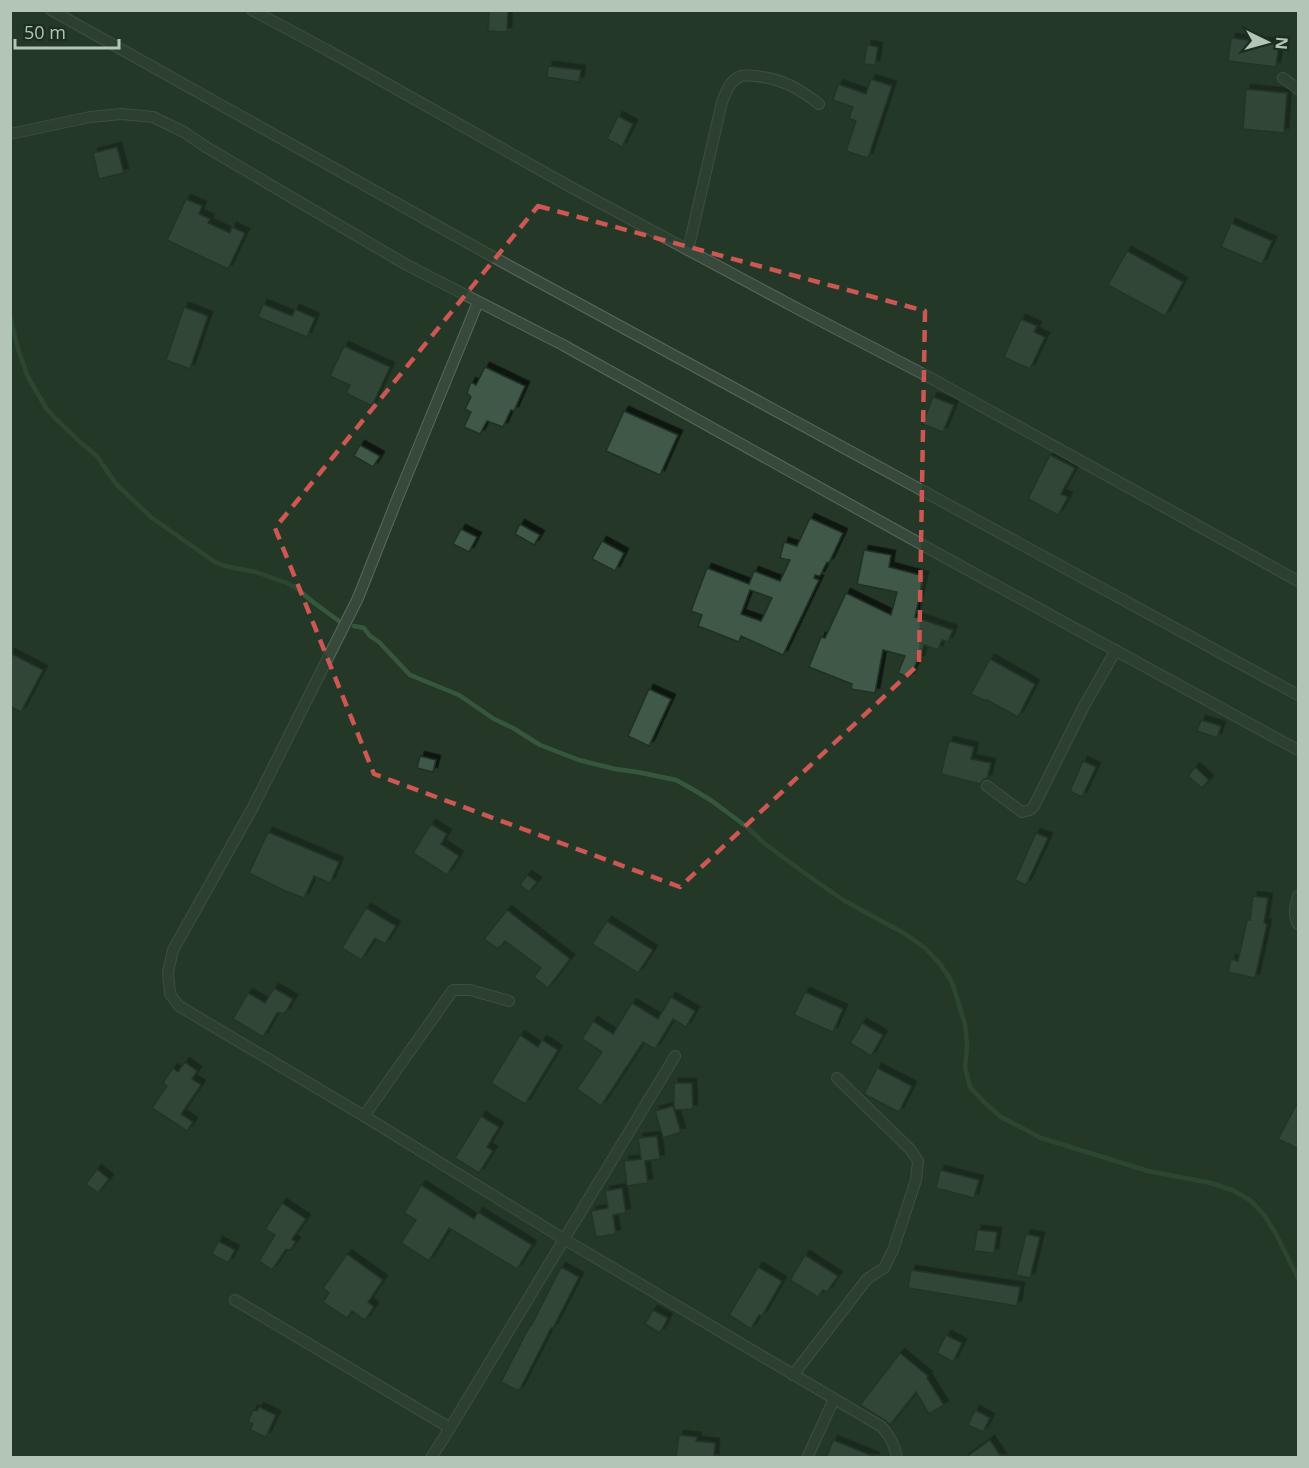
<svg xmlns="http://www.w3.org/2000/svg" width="1309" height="1468" font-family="'Open Sans',sans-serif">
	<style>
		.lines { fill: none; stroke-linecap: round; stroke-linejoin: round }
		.stream { stroke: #35583d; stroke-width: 4.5 }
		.building { fill: #415846; stroke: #1f3023; stroke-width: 1.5; fill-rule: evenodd; filter: url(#shadow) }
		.minor-casing { stroke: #586a5c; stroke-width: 12 }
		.minor { stroke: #38493b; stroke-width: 10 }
		.marked { fill: none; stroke: #cc5753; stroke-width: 4.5; stroke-dasharray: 12 8; stroke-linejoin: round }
	</style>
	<defs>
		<filter id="shadow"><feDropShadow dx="4.5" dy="-4.5" stdDeviation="0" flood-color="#0009"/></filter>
	</defs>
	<rect width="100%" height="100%" fill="#253828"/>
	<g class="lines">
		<g class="stream">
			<path d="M10,316L18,349L28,377L46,408L55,418L81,443L97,456L116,484L152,518L215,562L225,566L256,572L287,583L296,588L313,602L339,621"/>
			<path d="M354,626L364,628L370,636L379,642L410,675L459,695L494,719L513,728L540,745L579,760L615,769L637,772L676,780L694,790L712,801L747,827L764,843L807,875L845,901L907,935L925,948L940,964L952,982L965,1024L967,1046L965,1067L970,1087L985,1103L1001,1117L1041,1138L1148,1171L1211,1183L1232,1190L1250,1200L1265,1216L1276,1234L1298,1278"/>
		</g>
	</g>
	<g class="building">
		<path d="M489,10H508L507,32L488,31Z"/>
		<path d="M1231,38L1279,44L1276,67L1228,61Z"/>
		<path d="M867,45L878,47L875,65L864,64Z"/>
		<path d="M548,66L581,70L579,82L547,77Z"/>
		<path d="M871,79L892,86L868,158L846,151L856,121L849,118L853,107L833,100L838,84L866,94Z"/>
		<path d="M1246,89L1287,93L1284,133L1243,129Z"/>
		<path d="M618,116L633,124L622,147L607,139Z"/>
		<path d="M117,147L124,173L99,179L93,153Z"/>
		<path d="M186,199L202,206L199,214L210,219L208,223L230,233L232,227L245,233L228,269L167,240Z"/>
		<path d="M1231,223L1272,241L1262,264L1221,247Z"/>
		<path d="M1127,251L1183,282L1165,316L1108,285Z"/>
		<path d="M263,304L292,316L295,309L315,318L307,337L258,317Z"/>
		<path d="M184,307L208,316L190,369L166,360Z"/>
		<path d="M1021,319L1037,326L1034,332L1045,337L1030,369L1004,357Z"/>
		<path d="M344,346L390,367L372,406L346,393L350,385L330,376Z"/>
		<path d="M485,367L525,386L514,411L511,410L503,427L487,421L480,434L464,427L471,412L465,409L471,397L467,393L471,382L476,385Z"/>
		<path d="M933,397L954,405L943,432L922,424Z"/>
		<path d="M624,411L678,435L660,475L606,451Z"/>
		<path d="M360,445L380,456L373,467L354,456Z"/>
		<path d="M1050,455L1075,468L1061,494L1068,497L1058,515L1028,499Z"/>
		<path d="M810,518L843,533L829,563L827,562L820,576L815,575L814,578L819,580L783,655L741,636L739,642L698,626L702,615L691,611L707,568L749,584L754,571L780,581L790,560L780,558L784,542L797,546ZM750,590L772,598L761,621L741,614Z"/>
		<path d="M520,524L540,535L534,545L515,534Z"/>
		<path d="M461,529L477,537L469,552L453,544Z"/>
		<path d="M602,541L624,553L615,571L592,559Z"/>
		<path d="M864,550L891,555L889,567L924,576L915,617L953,630L948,642L942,640L938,650L924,645L920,660L918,659L910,678L898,673L905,656L883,650L875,693L851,689L852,684L809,667L821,637L825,638L846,593L891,615L897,592L857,584Z"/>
		<path d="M10,653L43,670L21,712L10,706Z"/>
		<path d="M990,659L1035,684L1018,717L987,700L986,701L971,694Z"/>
		<path d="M649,689L671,699L649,746L628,736Z"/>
		<path d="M1201,720L1221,726L1217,738L1197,731Z"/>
		<path d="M949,741L974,747L971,759L991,763L987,779H984L980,784L941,774Z"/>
		<path d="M420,756L436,760L433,772L417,768Z"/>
		<path d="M1083,761L1096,767L1082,797L1070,791Z"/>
		<path d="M1195,767L1209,780L1202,788L1188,776Z"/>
		<path d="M431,824L447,834L441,844L459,856L447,875L413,853Z"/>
		<path d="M268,832L339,862L330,883L314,876L304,898L283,890L249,873Z"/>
		<path d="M1036,833L1048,838L1026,885L1015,880Z"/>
		<path d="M527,875L537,882L529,892L520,885Z"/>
		<path d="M1253,896L1268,898L1264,923L1267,924L1255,978L1228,972L1231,959L1238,961L1247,920H1250Z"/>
		<path d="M366,908L396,926L385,944L375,938L361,960L342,948Z"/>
		<path d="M507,910L570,959L548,988L534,977L541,968L505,941L498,949L484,939Z"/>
		<path d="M607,921L653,950L638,973L592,944Z"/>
		<path d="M274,988L293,999L285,1013H277L263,1037L233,1019L248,993L265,1003Z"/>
		<path d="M805,992L843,1009L833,1032L794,1015Z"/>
		<path d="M671,997L695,1011L686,1027L673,1019L655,1049L643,1042L601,1106L577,1089L602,1052L582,1039L593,1021L613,1034L632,1003L658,1019Z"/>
		<path d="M862,1023L883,1035L871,1056L850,1043Z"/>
		<path d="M520,1035L538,1047L542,1040L558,1050L525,1104L491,1083Z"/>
		<path d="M185,1062L197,1071L192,1079L201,1085L181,1114L193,1122L187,1131L152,1108L167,1086L163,1083L173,1068L178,1072Z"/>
		<path d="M877,1068L912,1086L899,1112L864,1094Z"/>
		<path d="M674,1083H692L693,1109L674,1110Z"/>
		<path d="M1299,1100V1149L1278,1139Z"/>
		<path d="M673,1106L681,1132L663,1138L655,1111Z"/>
		<path d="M481,1116L499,1127L487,1147L493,1151L479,1173L455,1158Z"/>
		<path d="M657,1136L660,1159L645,1161L648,1183L627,1186L624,1161L641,1159L638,1138Z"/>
		<path d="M97,1169L109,1179L98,1193L86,1184Z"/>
		<path d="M940,1170L979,1180L974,1198L936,1188Z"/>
		<path d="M421,1185L474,1219L478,1212L532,1245L517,1269L449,1228L429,1261L401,1243L416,1220L404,1213Z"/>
		<path d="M622,1188L626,1213L613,1215L616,1234L596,1237L591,1211L608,1208L605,1191Z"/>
		<path d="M282,1203L306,1219L292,1239L296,1242L290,1250L286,1249L272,1270L259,1261L275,1235L265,1229Z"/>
		<path d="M977,1230L997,1232L994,1253L974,1251Z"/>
		<path d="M1026,1234L1040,1237L1030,1278L1016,1275Z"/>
		<path d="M218,1241L235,1250L228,1263L212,1254Z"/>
		<path d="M347,1254L383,1280L368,1302L374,1307L365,1320L352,1311L347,1318L323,1302L329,1293L323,1288Z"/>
		<path d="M805,1255L838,1276L827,1292L823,1290L818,1297L790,1280Z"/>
		<path d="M561,1267L579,1277L553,1328H551L519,1391L501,1382L530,1325L531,1326Z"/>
		<path d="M758,1267L782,1281L762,1316L759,1315L751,1329L729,1315Z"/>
		<path d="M911,1270L1020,1287L1017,1306L908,1288Z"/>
		<path d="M653,1310L668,1318L660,1333L645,1324Z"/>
		<path d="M946,1335L962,1343L953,1362L937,1353Z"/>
		<path d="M900,1353L928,1376L927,1378L944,1405L929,1414L916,1392L890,1425L886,1421L860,1405Z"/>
		<path d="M259,1407L276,1415L266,1437L250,1430L253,1424L248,1422L253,1410L257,1411Z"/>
		<path d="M975,1410L990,1418L983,1432L968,1425Z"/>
		<path d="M679,1435L697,1437L696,1441L715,1443L714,1458H676Z"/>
		<path d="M833,1440L875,1457V1458H826Z"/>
		<path d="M990,1440L1002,1458H965Z"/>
	</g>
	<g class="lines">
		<defs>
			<g id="minor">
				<path d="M51,10L495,258L1298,695"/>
				<path d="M252,10L327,50L567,185L800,310L927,376L1298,581"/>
				<path d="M1283,78L1298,89"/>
				<path d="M10,134L90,117L121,114L153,117L184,132L206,147L405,264L563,345L946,558L1298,750"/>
				<path d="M688,250L722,102C726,92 730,80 741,76C745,75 751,76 755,76C782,79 797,87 819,104"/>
				<path d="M478,302L398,497L358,598L252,809L173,950L168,972L170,994L179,1006L364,1116L564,1239L882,1427C890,1437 895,1445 897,1458"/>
				<path d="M987,786L1022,812L1030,810L1034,806L1084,706L1116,650"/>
				<path d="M1298,896C1295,906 1293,914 1298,924"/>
				<path d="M364,1116L453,990H470L509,1001"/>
				<path d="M235,1300L450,1428L675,1056"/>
				<path d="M793,1375L867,1279L884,1268L893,1250L916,1180L918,1161L910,1149L837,1078"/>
				<path d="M431,1458L450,1428"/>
				<path d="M807,1458L834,1399"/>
			</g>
		</defs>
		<use href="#minor" class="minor-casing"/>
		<use href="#minor" class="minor"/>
	</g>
	<path d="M0 0H1309V1468H0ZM538,206L925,311L919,664L680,887L374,774L275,528Z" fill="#253828" fill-opacity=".55" fill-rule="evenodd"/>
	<path class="marked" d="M538,206L925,311L919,664L680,887L374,774L275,528Z"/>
	<rect width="1309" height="1468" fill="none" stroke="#b3c5b7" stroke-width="24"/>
	<g transform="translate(1267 42) rotate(95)" stroke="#1d2e21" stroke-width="4.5" paint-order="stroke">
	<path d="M0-4.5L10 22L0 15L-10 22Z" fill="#b3c5b7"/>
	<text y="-9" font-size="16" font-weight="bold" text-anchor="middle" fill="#b3c5b7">N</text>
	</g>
	<path d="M15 39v9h104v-9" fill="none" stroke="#b3c5b7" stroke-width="3"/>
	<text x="24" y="39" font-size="18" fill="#b3c5b7" stroke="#1d2e21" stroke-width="4.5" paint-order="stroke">50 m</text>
</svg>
